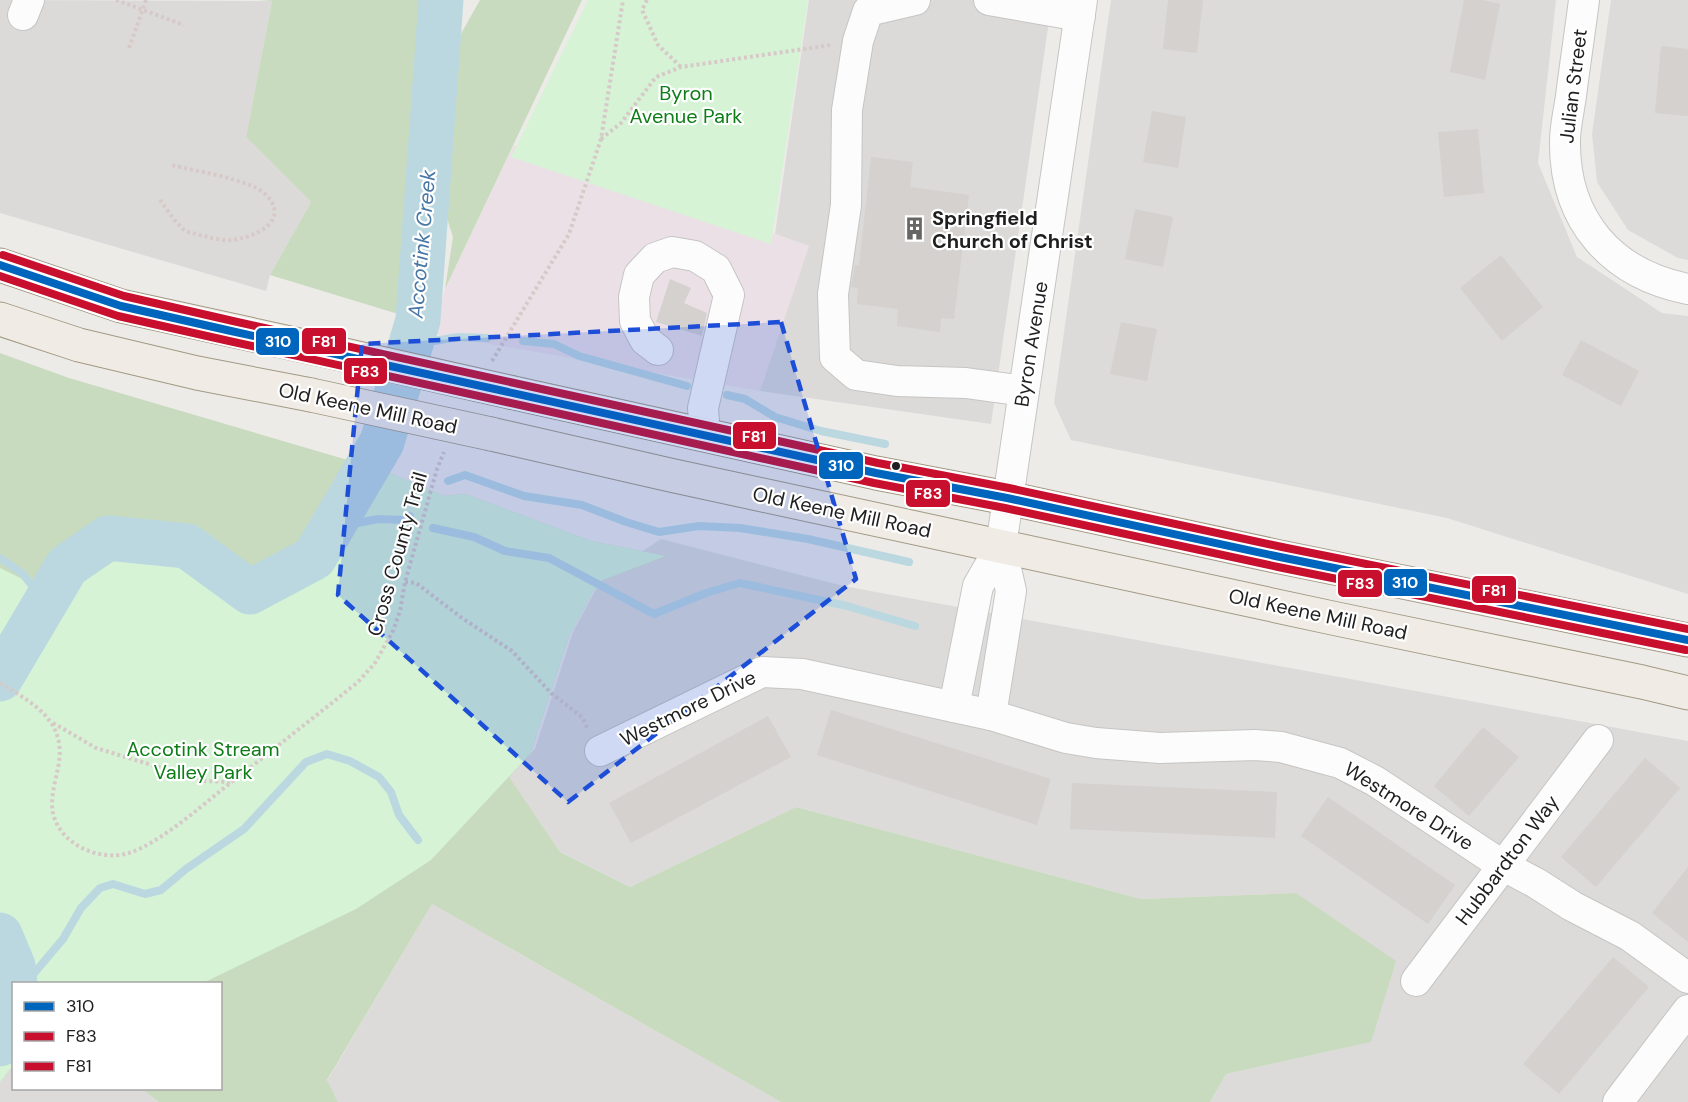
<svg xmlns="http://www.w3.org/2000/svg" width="1688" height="1102" font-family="'DM Sans',sans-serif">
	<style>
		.residential { fill: #dcdbd9 }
		.industrial { fill: #ebe0e6 }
		.religious { fill: #dbdad9 }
		.forest { fill: #c8dbbe }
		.park { fill: #d6f3d6 }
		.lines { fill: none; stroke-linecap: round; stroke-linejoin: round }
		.stream { stroke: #bbd8e0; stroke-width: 8 }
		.river { stroke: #bbd8e0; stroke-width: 45 }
		.building { fill: #d4d1cf }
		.minor-casing { stroke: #c6c5c4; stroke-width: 32 }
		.major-casing { stroke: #a39984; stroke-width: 35 }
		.path { stroke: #d6c9c7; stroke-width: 4; stroke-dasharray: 3 3; stroke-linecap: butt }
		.minor { stroke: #fcfcfc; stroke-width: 30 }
		.major { stroke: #f0ece5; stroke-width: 33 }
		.major-bridge-casing { stroke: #a39984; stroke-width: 35; stroke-linecap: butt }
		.major-bridge { stroke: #f0ece5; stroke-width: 33 }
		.bus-1-casing { stroke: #fff; stroke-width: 12 }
		.bus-2-casing { stroke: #fff; stroke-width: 12 }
		.bus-3-casing { stroke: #fff; stroke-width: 12 }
		.bus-1 { stroke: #0065bd; stroke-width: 8 }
		.bus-2 { stroke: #c8102e; stroke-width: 8 }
		.bus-3 { stroke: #c8102e; stroke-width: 8 }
		.marked { fill: #1d4ed8; fill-opacity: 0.2; stroke: #1d4ed8; stroke-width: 4.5; stroke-dasharray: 12 8; stroke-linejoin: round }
		.bus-dot { fill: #1f1f1f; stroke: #fff; stroke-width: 2 }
		.labels { text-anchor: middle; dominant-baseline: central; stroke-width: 4.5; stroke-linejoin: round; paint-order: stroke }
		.street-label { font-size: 20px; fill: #1f1f1f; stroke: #fff }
		.park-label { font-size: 20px; fill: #0d7d17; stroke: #fff }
		.poi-label { font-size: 20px; font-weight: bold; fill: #1f1f1f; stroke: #fff; text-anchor: start }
		.water-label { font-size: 21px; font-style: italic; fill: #4977a6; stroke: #fff }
		.line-badge { stroke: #fff; stroke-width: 2 }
		.badge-label { font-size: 16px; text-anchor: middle; font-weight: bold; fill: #fff }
	</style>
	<rect width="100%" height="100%" fill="#edebe8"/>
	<g class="residential">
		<path d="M1111,0H1556L1538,163L1577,257L1662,313L1688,316V594L1447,518L1071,440L1054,403Z"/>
		<path d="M1611,0H1688V260L1678,258L1628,230L1597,182L1592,134Z"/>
		<path d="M661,539L843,586L1688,741V1102H1210L1226,1074L1370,1042L1296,893L1141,899L796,807L630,887L560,852L508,777L535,749L573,632L602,578Z"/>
		<path d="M432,904L624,1013L781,1102H338L327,1081Z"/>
		<path d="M13,1065L14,1088L142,1089L159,1102H0V1082Z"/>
	</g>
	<path class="industrial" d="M514,145L809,246L760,391L433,334L445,289Z"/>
	<g class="religious">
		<path d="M0,0L272,1L246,137L311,202L270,275L266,291L0,213Z"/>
		<path d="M809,0H1052L991,424L760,391L809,246L775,234Z"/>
	</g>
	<g class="forest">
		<path d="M259,0H438L426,96L480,0H582L445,289L453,237L434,177L418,320L270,275L311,202L246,137L272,1Z"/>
		<path d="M0,353L69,378L385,471L444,496L465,494L591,541L666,556L598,582L569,636L530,754L509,777L560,852L630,887L796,807L1141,899L1296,893L1396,961L1371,1042L1226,1074L1210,1102H781L432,904L327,1080L338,1102H159L142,1089L220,1088V984H14L13,1065L0,1082Z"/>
	</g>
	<g class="park">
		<path d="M588,0H808L771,244L511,157Z"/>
		<path d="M385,471L444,496L465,494L591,541L666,556L598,582L569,636L530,754L431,860L356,909L203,983L14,984L13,1065L0,1082V568L65,600L114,547L281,569Z"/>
	</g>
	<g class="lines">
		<g class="stream">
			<path d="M523,341L554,344L579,356L687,386"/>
			<path d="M410,345L458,337L487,338"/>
			<path d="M727,395L745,399L775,417L821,431L885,444"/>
			<path d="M448,481L465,475L524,496L582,505L626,522L659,532L699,526L740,528L808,539L909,562"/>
			<path d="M332,528L378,519L406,520L410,516"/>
			<path d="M433,528L474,537L505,551L549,558L654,614L706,593L740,583L847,606L915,626"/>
			<path d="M0,558L22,573L45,602"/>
			<path d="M25,984L63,939L81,908L100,888L113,884L145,894L161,890L186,869L244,829L306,762L327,754L350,761L379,777L391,792L399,815L418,840"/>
		</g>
		<g class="river">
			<path d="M0,679L67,566L108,538L187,546L250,592L314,558L382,442L418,320L441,0"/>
			<path d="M0,935L13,966L15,984"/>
			<path d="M0,1044L11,1020L14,1007"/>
		</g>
	</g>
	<g class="building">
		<path d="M1168,0H1203L1197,53L1163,49Z"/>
		<path d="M1464,0H1482L1500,4L1485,80L1450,72Z"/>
		<path d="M1661,46L1688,49V116L1655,113Z"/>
		<path d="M1152,111L1186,117L1178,168L1143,162Z"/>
		<path d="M1478,129L1484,193L1444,197L1438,132Z"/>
		<path d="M871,157L913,162L910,187L969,195L954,319L941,318L940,332L897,326L898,309L857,304L858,288L851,287L855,265L859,266Z"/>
		<path d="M1135,209L1173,217L1163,267L1125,259Z"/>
		<path d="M1501,255L1543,307L1502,341L1460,288Z"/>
		<path d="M670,279L691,288L684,303L707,313L702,336L656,322Z"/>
		<path d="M1121,322L1157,329L1147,381L1110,374Z"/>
		<path d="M1581,340L1639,371L1621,406L1562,375Z"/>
		<path d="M831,710L1051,779L1037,825L817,755Z"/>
		<path d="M768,716L791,757L631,843L609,803Z"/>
		<path d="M1483,727L1519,757L1469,816L1434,786Z"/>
		<path d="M1645,758L1680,788L1596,887L1561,857Z"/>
		<path d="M1072,783L1277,792L1275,838L1070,829Z"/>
		<path d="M1328,797L1455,885L1428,924L1301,836Z"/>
		<path d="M1688,867V942L1652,913Z"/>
		<path d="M1613,957L1649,987L1559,1094L1523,1064Z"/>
	</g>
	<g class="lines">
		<defs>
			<g id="minor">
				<path d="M915,0L868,11L858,41L847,110L846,205L833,294L835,357L856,375L897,381L966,383L1024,391"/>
				<path d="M989,0L1080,16"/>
				<path d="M1584,0C1580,32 1575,64 1571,96C1569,111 1565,126 1565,141C1564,221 1612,274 1688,289"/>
				<path d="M23,15L29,0"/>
				<path d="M658,350L645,340L635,321L634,297L639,275L655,258L672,252L695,256L716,269L729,295L703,408L705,436"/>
				<path d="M954,707L978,586L1001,546"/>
				<path d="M991,715L1011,591L1001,546L1082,0"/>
				<path d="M600,751L762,672L802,674L991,715L1066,738L1096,743L1160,748L1255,745L1281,747L1340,763L1375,781L1502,865L1536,883L1572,906L1630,936L1688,978"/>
				<path d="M1416,981L1598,740"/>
				<path d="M1618,1102L1688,1010"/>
			</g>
			<g id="major">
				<path d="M0,265L121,306L336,353"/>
				<path d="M0,319L79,345L197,373L311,395"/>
				<path d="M514,393L876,473L1007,498L1280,557L1688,640"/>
				<path d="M491,434L670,475L1337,619L1642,682L1688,693"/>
			</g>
		</defs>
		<use href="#minor" class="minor-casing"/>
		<use href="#major" class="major-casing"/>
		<g class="path">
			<path d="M116,0L184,25"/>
			<path d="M647,0L642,10L658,45L681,67"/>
			<path d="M129,48L146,0"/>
			<path d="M601,139L621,123L656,77L681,67L831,45"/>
			<path d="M160,200C167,209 174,221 183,229C187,233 194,233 200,235C210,237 221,241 231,240C256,238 293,219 264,193C248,179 194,171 172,165"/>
			<path d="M492,361L569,234L601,139L623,0"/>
			<path d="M405,582L416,583L462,618L512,651L551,693L582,717L588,729"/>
			<path d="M0,683C34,704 68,721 58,768C55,782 50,799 53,813C60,845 100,862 129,853C157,844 196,811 219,792C266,755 312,719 358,682L375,663L393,631L400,611L405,582L437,469L444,452"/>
			<path d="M53,723L96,748L204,781L231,782"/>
		</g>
		<use href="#minor" class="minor"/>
		<use href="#major" class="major"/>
		<defs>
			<g id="major-bridge">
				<path d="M336,353L514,393"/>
				<path d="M311,395L491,434"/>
			</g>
		</defs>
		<use href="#major-bridge" class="major-bridge-casing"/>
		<use href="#major-bridge" class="major-bridge"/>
		<defs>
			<path id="bus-1" d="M0,265L121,306L231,331L876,473L1007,498L1280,557L1688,640"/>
			<path id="bus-2" d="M0,276L118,316L229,341L874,483L1005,508L1278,567L1686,650"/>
			<path id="bus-3" d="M3,255L124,296L233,321L878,463L1009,488L1282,547L1688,629"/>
		</defs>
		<use href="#bus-1" class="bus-1-casing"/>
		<use href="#bus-2" class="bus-2-casing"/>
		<use href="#bus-3" class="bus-3-casing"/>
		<use href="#bus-1" class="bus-1"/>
		<use href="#bus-2" class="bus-2"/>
		<use href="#bus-3" class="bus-3"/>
	</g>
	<path class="marked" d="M781,322L856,579L568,802L338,595L362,344Z"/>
	<defs>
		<symbol id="building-bare" viewBox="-9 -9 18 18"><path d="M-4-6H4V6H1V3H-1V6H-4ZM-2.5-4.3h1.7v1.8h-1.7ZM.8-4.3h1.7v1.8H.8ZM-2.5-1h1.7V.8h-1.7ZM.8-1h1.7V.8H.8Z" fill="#676665" stroke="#fff" stroke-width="2.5" paint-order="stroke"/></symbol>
	</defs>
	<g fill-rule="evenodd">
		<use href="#building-bare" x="898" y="212" width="33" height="33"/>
	</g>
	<circle class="bus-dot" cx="896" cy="466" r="5"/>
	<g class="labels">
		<g class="street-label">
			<text transform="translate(1573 86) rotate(-83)">Julian Street</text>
			<text transform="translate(1031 344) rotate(-81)">Byron Avenue</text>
			<text transform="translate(368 408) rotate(12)">Old Keene Mill Road</text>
			<text transform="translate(842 512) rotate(12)">Old Keene Mill Road</text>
			<text transform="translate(397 554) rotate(-74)">Cross County Trail</text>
			<text transform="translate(1318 614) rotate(12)">Old Keene Mill Road</text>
			<text transform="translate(688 708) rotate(-26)">Westmore Drive</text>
			<text transform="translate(1409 806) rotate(32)">Westmore Drive</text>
			<text transform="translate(1507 860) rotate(-53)">Hubbardton Way</text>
		</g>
		<g class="park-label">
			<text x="686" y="93">Byron<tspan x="686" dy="23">Avenue Park</tspan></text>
			<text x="203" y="749">Accotink Stream<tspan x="203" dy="23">Valley Park</tspan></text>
		</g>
		<g class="poi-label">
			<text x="932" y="218">Springfield<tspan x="932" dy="23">Church of Christ</tspan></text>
		</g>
		<g class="water-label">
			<text transform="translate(422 244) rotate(-85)">Accotink Creek</text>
		</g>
	</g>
	<g class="line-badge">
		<rect x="301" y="327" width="46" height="28" rx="6" fill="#c8102e"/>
		<rect x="255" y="327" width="45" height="29" rx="6" fill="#0065bd"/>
		<rect x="343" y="357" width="45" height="28" rx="6" fill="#c8102e"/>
		<rect x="732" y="421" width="45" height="29" rx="6" fill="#c8102e"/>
		<rect x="818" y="451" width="46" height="29" rx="6" fill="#0065bd"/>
		<rect x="905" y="479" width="46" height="29" rx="6" fill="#c8102e"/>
		<rect x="1383" y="568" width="45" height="29" rx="6" fill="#0065bd"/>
		<rect x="1337" y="569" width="46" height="29" rx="6" fill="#c8102e"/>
		<rect x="1471" y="575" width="46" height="29" rx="6" fill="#c8102e"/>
	</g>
	<g class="badge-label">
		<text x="324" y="347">F81</text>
		<text x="278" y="347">310</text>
		<text x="365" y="377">F83</text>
		<text x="754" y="442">F81</text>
		<text x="841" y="471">310</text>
		<text x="928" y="499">F83</text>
		<text x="1405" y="588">310</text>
		<text x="1360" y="589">F83</text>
		<text x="1494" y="596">F81</text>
	</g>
	<rect x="12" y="982" width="210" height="108" fill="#ffffff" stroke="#a5a5a5" stroke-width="1.5"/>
	<rect x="24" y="1002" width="30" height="9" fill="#0065bd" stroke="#a5a5a5" stroke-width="1.5"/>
	<text x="66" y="1012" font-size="18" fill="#1f1f1f">310</text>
	<rect x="24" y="1032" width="30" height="9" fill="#c8102e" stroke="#a5a5a5" stroke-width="1.5"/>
	<text x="66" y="1042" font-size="18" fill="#1f1f1f">F83</text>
	<rect x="24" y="1062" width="30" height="9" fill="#c8102e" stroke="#a5a5a5" stroke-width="1.5"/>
	<text x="66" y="1072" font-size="18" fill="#1f1f1f">F81</text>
</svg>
